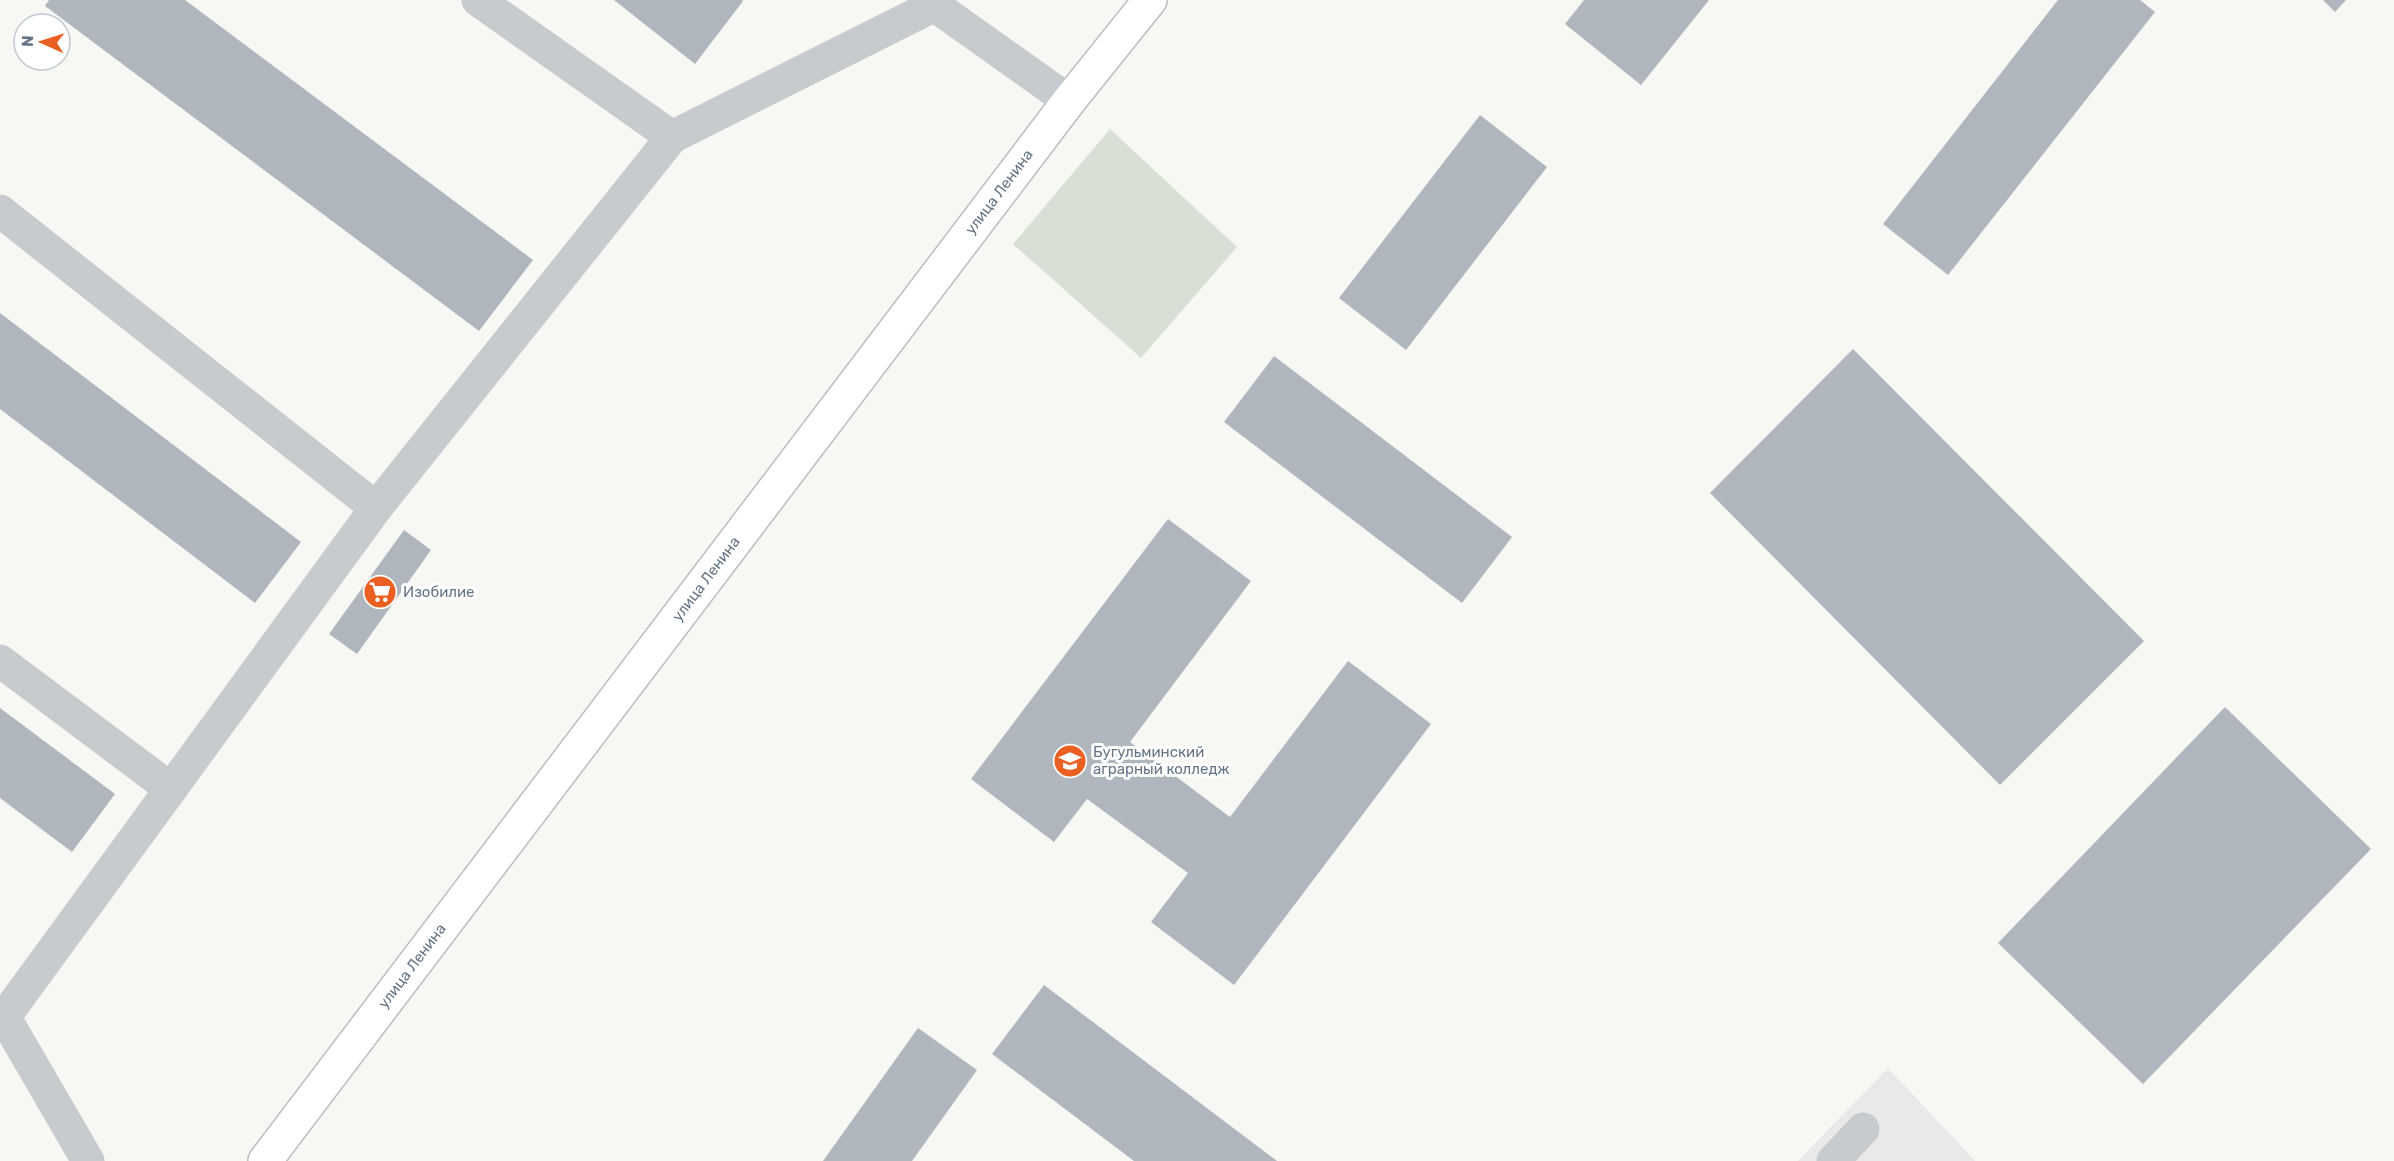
<svg xmlns="http://www.w3.org/2000/svg" width="2394" height="1161" font-family="Rubik,sans-serif">
	<style>
		.built { fill: #e8e9e8 }
		.green { fill: #d8e0d5 }
		.building { fill: #afb6bd }
		.lines { fill: none; stroke-linecap: round; stroke-linejoin: round }
		.major-casing { stroke: #babec2; stroke-width: 36 }
		.minor { stroke: #c7cbce; stroke-width: 33 }
		.major { stroke: #fff; stroke-width: 33 }
		.labels { text-anchor: middle; dominant-baseline: central; stroke-width: 6; stroke-linejoin: round; paint-order: stroke }
		.street-label { font-size: 15px; fill: #657587; stroke: #fff }
		.poi-label { font-size: 15px; fill: #657587; stroke: #fff; text-anchor: start }
	</style>
	<rect width="100%" height="100%" fill="#f7f8f4"/>
	<path class="built" d="M1888,1068L1975,1161H1798Z"/>
	<path class="green" d="M1110,129L1237,247L1141,358L1013,244Z"/>
	<g class="building">
		<path d="M49,0H185L533,260L479,331L45,6Z"/>
		<path d="M614,0H742L743,1L695,64Z"/>
		<path d="M1584,0H1709L1641,85L1565,24Z"/>
		<path d="M2058,0H2140L2155,12L1948,275L1883,224Z"/>
		<path d="M2323,0H2346L2335,12Z"/>
		<path d="M1480,115L1547,167L1406,350L1339,298Z"/>
		<path d="M0,313L301,542L255,603L0,409Z"/>
		<path d="M1853,349L2144,641L2000,785L1710,493Z"/>
		<path d="M1274,356L1512,537L1462,603L1224,422Z"/>
		<path d="M1168,519L1251,581L1130,742L1230,817L1348,661L1431,724L1234,985L1151,922L1188,873L1087,799L1054,842L971,779Z"/>
		<path d="M404,530L431,550L357,654L329,634Z"/>
		<path d="M2225,707L2371,849L2143,1084L1998,943Z"/>
		<path d="M0,708L115,794L72,852L0,798Z"/>
		<path d="M1044,985L1277,1161H1134L992,1054Z"/>
		<path d="M918,1028L977,1070L912,1161H823Z"/>
	</g>
	<g class="lines">
		<defs>
			<path id="major" d="M265,1161L1069,101L1150,0"/>
		</defs>
		<use href="#major" class="major-casing"/>
		<g class="minor">
			<path d="M478,0L672,137"/>
			<path d="M927,0L1069,101"/>
			<path d="M0,211L376,508"/>
			<path d="M0,661L171,789"/>
			<path d="M0,1014L5,1018L88,1161"/>
			<path d="M0,1023L376,508L672,137L935,5"/>
			<path d="M1833,1161L1863,1129"/>
		</g>
		<use href="#major" class="major"/>
	</g>
	<defs>
		<symbol id="supermarket-disc" viewBox="-11 -11 22 22"><circle r="9.5" fill="#ea6022" stroke="#fff"/><path d="M-6-5.5h2.5l.6 2H6L4.5 2H-2.5L-4.4-4H-6ZM-1.5 3.2a1.3 1.3 0 1 0 .1 0ZM3 3.2a1.3 1.3 0 1 0 .1 0Z" fill="#fff"/></symbol>
		<symbol id="university-disc" viewBox="-11 -11 22 22"><circle r="9.5" fill="#ea6022" stroke="#fff"/><path d="M0-5L7-2L0 1L-7-2ZM-4 1L0 2.5L4 1V4Q0 6-4 4Z" fill="#fff"/></symbol>
	</defs>
	<g fill-rule="evenodd">
		<use href="#supermarket-disc" x="361" y="573" width="38" height="38"/>
		<use href="#university-disc" x="1051" y="742" width="38" height="38"/>
	</g>
	<g class="labels">
		<g class="street-label">
			<text transform="translate(999 192) rotate(-53)">улица Ленина</text>
			<text transform="translate(706 579) rotate(-53)">улица Ленина</text>
			<text transform="translate(412 966) rotate(-53)">улица Ленина</text>
		</g>
		<g class="poi-label">
			<text x="403" y="592">Изобилие</text>
			<text x="1093" y="752">Бугульминский<tspan x="1093" dy="17">аграрный колледж</tspan></text>
		</g>
	</g>
	<g transform="translate(42 42) rotate(273)"><circle r="28" fill="#ffffff" stroke="#c1c8cf" stroke-width="1.5"/>
	<path d="M0-4.5L10 22L0 15L-10 22Z" fill="#ea6022"/>
	<text y="-9" font-size="16" font-weight="bold" text-anchor="middle" fill="#657587">N</text>
	</g>
</svg>
